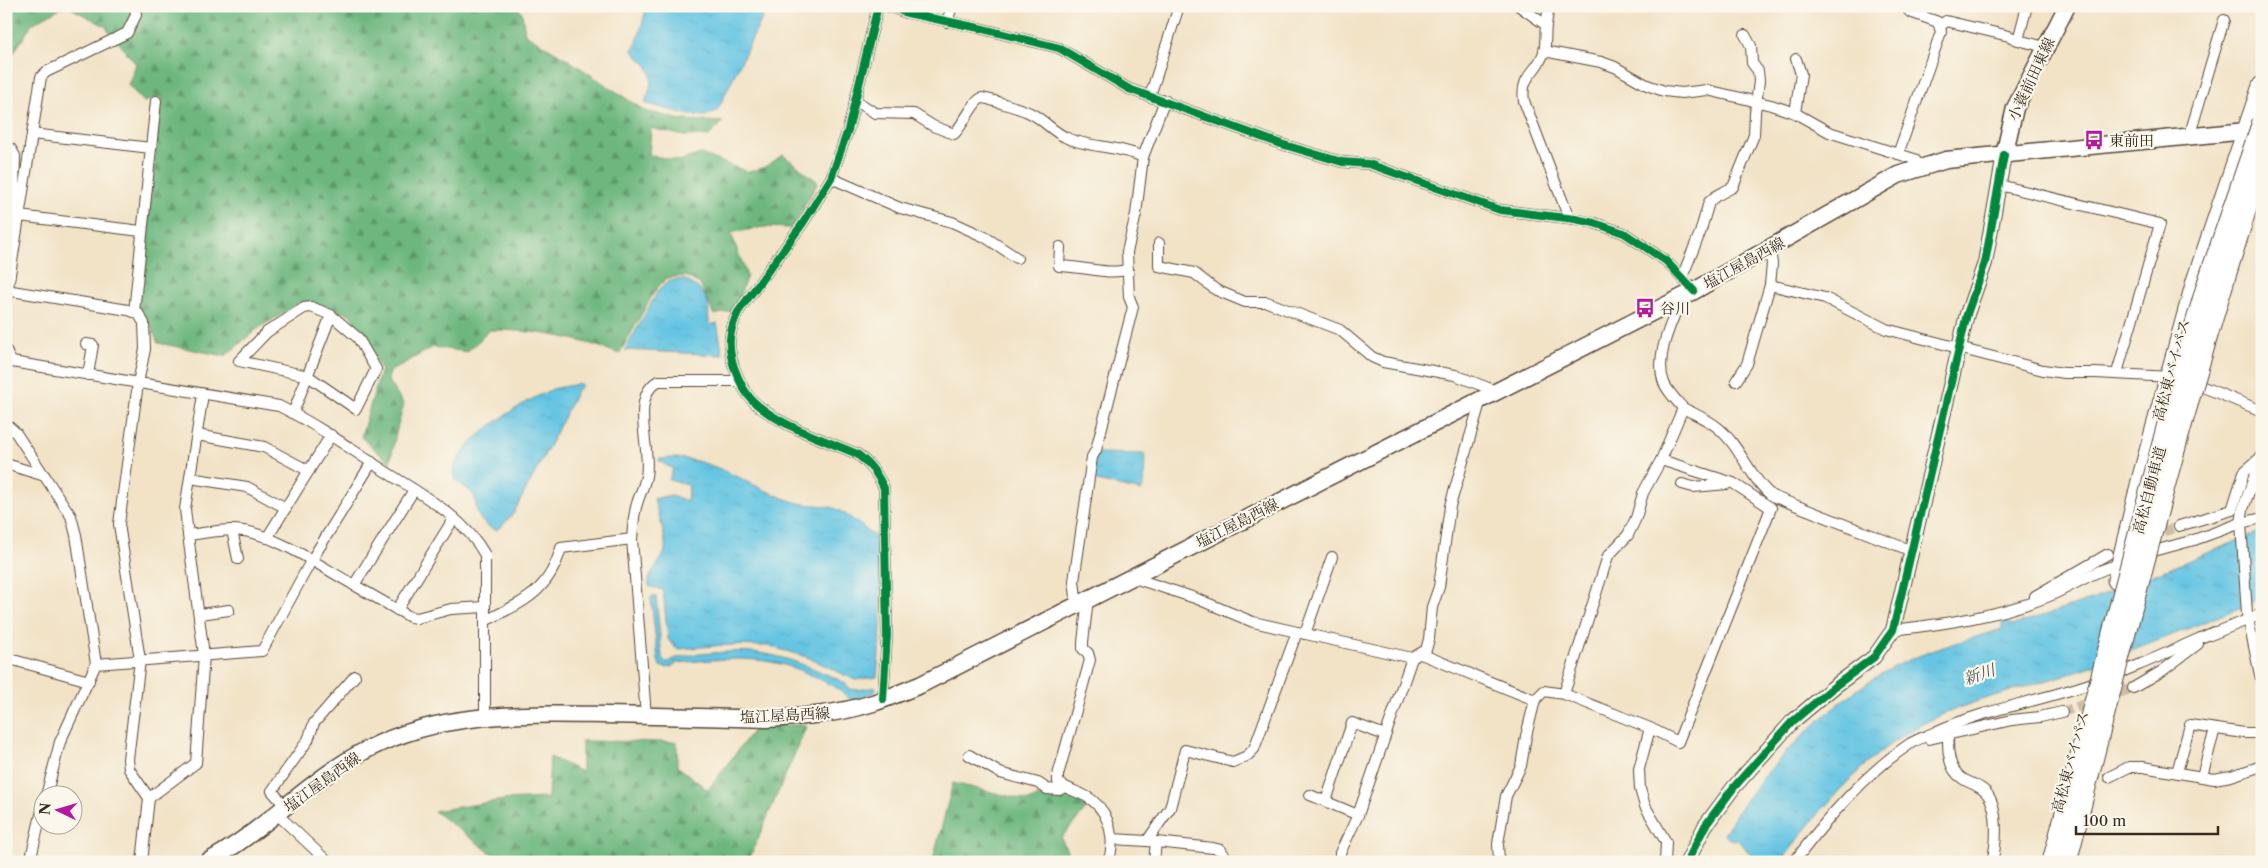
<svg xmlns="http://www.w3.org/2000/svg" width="2268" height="868" font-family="'Libre Caslon Text','Noto Serif JP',serif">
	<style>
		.forest { fill: url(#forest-firs); stroke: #54704e }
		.water { fill: url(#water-ripples); stroke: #507880 }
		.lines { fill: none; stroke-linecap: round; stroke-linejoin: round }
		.street-tunnel { stroke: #cdbea5; stroke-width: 10; stroke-dasharray: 10 5; stroke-linecap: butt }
		.street-casing { stroke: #564637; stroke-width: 12 }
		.secondary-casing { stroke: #564637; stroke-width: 16 }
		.primary-casing { stroke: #564637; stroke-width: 19 }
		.highway-casing { stroke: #564637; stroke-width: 21 }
		.street { stroke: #fff; stroke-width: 10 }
		.secondary { stroke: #fff; stroke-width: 14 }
		.primary { stroke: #fff; stroke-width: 16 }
		.highway { stroke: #fff; stroke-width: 19 }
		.highway-bridge-casing { stroke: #564637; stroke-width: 21; stroke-linecap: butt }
		.highway-bridge { stroke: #fff; stroke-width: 19 }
		.cycleway-casing { stroke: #fbf7ec; stroke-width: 11 }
		.cycleway { stroke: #00873e; stroke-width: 8 }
		.labels { text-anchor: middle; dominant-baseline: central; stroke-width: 4.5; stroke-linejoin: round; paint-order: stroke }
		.street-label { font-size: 15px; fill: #3b2a1e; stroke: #fbf7ec }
		.poi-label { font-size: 15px; fill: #3b2a1e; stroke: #fbf7ec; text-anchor: start }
		.water-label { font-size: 16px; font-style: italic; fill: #485859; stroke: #fbf7ec }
	</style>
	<defs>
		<pattern id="forest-firs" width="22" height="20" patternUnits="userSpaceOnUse" patternTransform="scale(1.25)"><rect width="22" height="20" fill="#6db77e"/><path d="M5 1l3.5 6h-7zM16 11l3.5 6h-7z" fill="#5b9567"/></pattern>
		<pattern id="water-ripples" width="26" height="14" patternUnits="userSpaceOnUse" patternTransform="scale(1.25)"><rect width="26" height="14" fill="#65c5e3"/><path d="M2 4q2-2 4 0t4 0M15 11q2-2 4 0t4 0" fill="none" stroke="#59a9c2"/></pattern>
	</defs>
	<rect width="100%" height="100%" fill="#fbf7ec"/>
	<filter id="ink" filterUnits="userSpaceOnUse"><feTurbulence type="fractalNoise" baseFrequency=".02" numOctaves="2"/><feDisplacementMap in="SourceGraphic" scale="10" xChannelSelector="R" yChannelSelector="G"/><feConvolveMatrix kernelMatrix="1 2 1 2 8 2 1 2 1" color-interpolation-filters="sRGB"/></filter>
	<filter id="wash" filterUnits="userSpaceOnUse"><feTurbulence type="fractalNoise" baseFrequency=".0096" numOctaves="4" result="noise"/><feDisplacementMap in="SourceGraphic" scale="20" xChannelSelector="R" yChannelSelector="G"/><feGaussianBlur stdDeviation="1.12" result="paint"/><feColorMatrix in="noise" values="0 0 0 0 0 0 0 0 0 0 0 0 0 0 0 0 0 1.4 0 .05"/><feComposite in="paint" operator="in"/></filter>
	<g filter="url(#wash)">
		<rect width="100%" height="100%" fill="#f2e3c7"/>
		<g class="forest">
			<path d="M6,6H64L32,24L6,65Z"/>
			<path d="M67,6H515L522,12L525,34L564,57L645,111L682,120L723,122L709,136H684L651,128L649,155L679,161L701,154L748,172L763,168L783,155L818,182L792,228L763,227L731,233L747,276L734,310L714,315L700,284L685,276L667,278L656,289L619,354C578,337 534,330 490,330L467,352L433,347L389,372L388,381L404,405L398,424L390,463L361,437L381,369L350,314L302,301L256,330L225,356L158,343L149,321L138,309L162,96L144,102L128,85L136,64L105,26Z"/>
			<path d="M757,725H807L748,862H503L434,811L503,800L548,798L550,757L582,772V741L677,742V766L708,790Z"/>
			<path d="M953,783L1029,801L1061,786L1087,808L1061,838L1072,862H929L933,860Z"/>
		</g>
		<g class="water">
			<path d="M647,6H768L717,111L705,116L689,115L645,103C649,91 655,79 648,67C643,60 636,57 632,49L637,43Z"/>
			<path d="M683,279C694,284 706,292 708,305C710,312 707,317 710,325L717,323L723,355L625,350L658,291L669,281Z"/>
			<path d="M579,383L582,386L577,390L555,435L513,514L501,527L495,530C486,526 476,518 476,506C475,502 476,498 473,494C467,486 459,487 453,475C455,442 524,401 553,389C561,386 570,387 579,383Z"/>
			<path d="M1098,453L1145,454L1144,486L1141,491L1093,480L1096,457Z"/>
			<path d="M673,458C719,459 755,491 798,503C810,506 825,504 836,509C852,517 866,530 880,541L881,630L877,677L855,680L810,658L769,646L723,645L680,649L674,647L668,639L663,590L649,586C647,573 659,565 664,554C669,542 657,512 654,499L671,495L687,501L689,485L669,480L673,469L659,461V459Z"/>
			<path d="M2262,531V599C2198,624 2135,651 2071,673C2016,691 1957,702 1907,733C1856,765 1817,814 1781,862H1751L1753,858L1739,840H1731L1724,835C1754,775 1841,691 1902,663C1935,648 1968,640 2002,629V623L2007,621L2011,626L2091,600Z"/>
			<path d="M652,596H656L662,658L664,661C670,664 671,659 677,658C693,654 711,653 727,652C760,649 791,659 821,672C830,676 845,680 850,689L858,690L876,687L875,692L852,700C847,698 847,695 843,693C831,684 816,677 802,671C761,654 720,659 677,663C671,668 667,669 660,666L658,660L651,598Z"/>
		</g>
	</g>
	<g filter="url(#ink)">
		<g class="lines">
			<g class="street-tunnel">
				<path d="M2149,537L2179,526"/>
				<path d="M2062,712L2133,688"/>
			</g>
			<defs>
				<g id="street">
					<path d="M878,6L848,130L831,178L803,223L738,312C729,331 727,346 734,367C738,378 743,391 752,400C778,426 823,439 857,454C870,464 877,473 884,488L887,635L883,699"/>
					<path d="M888,6L907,13L979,28L1059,48L1129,89L1281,144L1342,162L1369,164L1500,210L1575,219L1594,223L1624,233L1666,261L1694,291"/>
					<path d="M1519,6L1546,25C1545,33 1546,44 1544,52C1537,74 1520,74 1524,101L1569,218"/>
					<path d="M2027,6L2018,40L2045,47"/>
					<path d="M947,22L952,6"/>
					<path d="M1546,25L1549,6"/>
					<path d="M1941,26L1946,21L2009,36L2018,40"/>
					<path d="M1544,51L1601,62L1615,67L1647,85L1664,91L1682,93L1707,90L1771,105L1795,113L1829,132L1914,159L1921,167"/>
					<path d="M1150,96L1179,6"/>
					<path d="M855,100L875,113L914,114L933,126L954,134C962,127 974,100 982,98C986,98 1025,110 1030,113C1043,119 1052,131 1065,137C1087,148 1117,145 1143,157"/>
					<path d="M1795,113L1801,74L1796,59"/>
					<path d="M32,134L151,148L134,312"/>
					<path d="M2189,137L2224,20"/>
					<path d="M151,148L156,101"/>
					<path d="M6,151L11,149L15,156L13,222"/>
					<path d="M1898,154L1941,32L1938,22L1910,12L1905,6"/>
					<path d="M831,178L900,208L952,222L985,237L1017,258"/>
					<path d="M1999,185L2160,224L2117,373"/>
					<path d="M19,216L141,231"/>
					<path d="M1159,243V266L1194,273L1216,290L1245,302H1267L1340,330L1372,357L1383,362L1455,375L1496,391"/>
					<path d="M1060,247L1059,266C1080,266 1111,276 1128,269"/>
					<path d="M1682,277L1700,233L1709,202L1716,196L1733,187L1754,135L1755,113L1759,81L1758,71L1752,63L1751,46L1745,35"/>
					<path d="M1770,285L1825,298L1886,329L2043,370L2064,373H2095L2172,377"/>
					<path d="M6,290L128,310L138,313L144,323L145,349L138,383L119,524L140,660L128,759L129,769L149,798L142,862"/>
					<path d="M6,300L41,77L46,72L127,33L136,15L135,6"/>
					<path d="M86,344L93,345L88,375"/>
					<path d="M6,350L8,356L12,362L279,406C315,424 347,446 380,468C418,493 463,515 485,555V716"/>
					<path d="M1736,381L1747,364L1770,285L1772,264L1770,249"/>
					<path d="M2191,382L2262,411"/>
					<path d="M1683,408C1694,414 1707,419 1717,427C1739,444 1750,478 1772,496L1912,551"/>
					<path d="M293,413L331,315L358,338L376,369L356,409L308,376L239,361L267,332L304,308L311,307L331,315"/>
					<path d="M6,424L16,433L71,516L76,535L96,664"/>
					<path d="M197,435L264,447L309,471"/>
					<path d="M2262,454L2243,509L2241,523L2247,614L2262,684"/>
					<path d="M6,464L45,476"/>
					<path d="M190,478L247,487L286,508"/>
					<path d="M1682,484L1693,487L1727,484"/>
					<path d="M2179,526L2232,510L2244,472L2260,458"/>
					<path d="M232,530L238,559"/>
					<path d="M188,535L185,509L203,394"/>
					<path d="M267,538L331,435"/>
					<path d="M2154,551L2194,540L2241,523L2262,518"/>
					<path d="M354,585L410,617L417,618L451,609L485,607"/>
					<path d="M2035,596L2108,554"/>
					<path d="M1088,599L1083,642V649L1088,653L1090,660L1058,775V782C1068,791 1083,792 1093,801C1110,814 1116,842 1108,862"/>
					<path d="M1077,605L1074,581L1092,457L1096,450L1133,307L1129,297L1127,252L1136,214L1143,157L1165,100"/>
					<path d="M397,610L454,518"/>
					<path d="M200,614L229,610"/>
					<path d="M485,621C523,602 549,592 561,548L632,539"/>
					<path d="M1893,630C1945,624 1998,616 2047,597C2072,587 2094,570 2121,564"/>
					<path d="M1297,632L1412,658L1426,650L1429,639L1432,607L1439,587L1450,506L1481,399"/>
					<path d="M1305,634L1332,557"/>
					<path d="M2210,635L2262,614"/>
					<path d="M1421,654L1535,700L1526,736L1521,766L1506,796L1498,844L1499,862"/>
					<path d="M6,658L89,681"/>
					<path d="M2133,688L2162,671L2198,644"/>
					<path d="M1564,694L1608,556L1628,535L1636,518L1643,493L1661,460L1683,408C1676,400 1668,392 1664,383C1654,356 1672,321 1682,297"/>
					<path d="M1535,700L1544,691L1564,694L1650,728L1639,769L1640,789L1645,806L1666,842L1665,862"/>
					<path d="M646,716L632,539C633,530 633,521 635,512C637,499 644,488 646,476C652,450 629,398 658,381H739"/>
					<path d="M1650,728L1678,742L1771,508L1733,483L1661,460"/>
					<path d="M1948,736C1948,747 1948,760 1954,770C1961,781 1972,782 1982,789C2000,801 1997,843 1992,862"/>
					<path d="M1929,739L2012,720L2040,717L2062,712"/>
					<path d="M969,755L1000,773L1038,783L1047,789L1059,790L1065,787"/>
					<path d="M2177,772L2190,725L2244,733H2262"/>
					<path d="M2202,776L2215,729"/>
					<path d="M2109,777L2129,767H2143L2214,779L2231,776L2262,766"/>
					<path d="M1310,795L1358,815"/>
					<path d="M46,796L60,742L96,664L262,651L311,561L372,462"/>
					<path d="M149,798L196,763L204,655L188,535C206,533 225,528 243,531C274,534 325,569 354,585L414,490"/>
					<path d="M1326,801L1352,723L1385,735"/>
					<path d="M286,807L272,791L308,740L314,723L355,676"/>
					<path d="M277,814L328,862"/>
					<path d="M1112,839L1147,841L1170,808L1185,750L1233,762L1247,756L1254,749L1297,632L1253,622L1195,598L1131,577"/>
					<path d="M1147,841L1213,848L1221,850L1228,862"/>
					<path d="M30,862L42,810"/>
					<path d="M1154,862L1156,842"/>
					<path d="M1340,862V853L1358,815L1412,658"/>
					<path d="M1794,862C1828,817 1865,774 1911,743C1918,739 1927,736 1935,732C1981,711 2029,703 2077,688C2124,673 2169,652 2214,632"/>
				</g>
				<path id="secondary" d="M1687,862L1705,826L1734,787L1792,722L1835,686L1874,657L1893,630L1967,314L1985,263L2004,155"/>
				<g id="primary">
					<path d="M2004,155L2015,108L2067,6"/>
					<path d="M207,862C265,831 309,779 368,749C442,711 523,714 604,715C659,716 713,717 767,719C803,717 838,714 873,703C889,698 904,691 920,685L1694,291L1898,175L1946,160L2257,130"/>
				</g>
				<path id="highway" d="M2117,580L2143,473L2196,281L2262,86"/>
			</defs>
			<use href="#street" class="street-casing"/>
			<use href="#secondary" class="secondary-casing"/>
			<use href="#primary" class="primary-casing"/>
			<use href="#highway" class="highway-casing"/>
			<use href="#street" class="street"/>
			<use href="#secondary" class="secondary"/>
			<use href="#primary" class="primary"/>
			<use href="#highway" class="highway"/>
			<defs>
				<g id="highway-bridge">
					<path d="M2052,862L2178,382L2207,283L2262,122"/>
					<path d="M2067,862C2127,627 2186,393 2262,162"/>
				</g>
			</defs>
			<use href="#highway-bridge" class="highway-bridge-casing"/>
			<use href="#highway-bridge" class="highway-bridge"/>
			<defs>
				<g id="cycleway">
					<path d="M878,6L848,130L831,178L803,223L738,312C729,331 727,346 734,367C738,378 743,391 752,400C778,426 823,439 857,454C870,464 877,473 884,488L887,635L883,699"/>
					<path d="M888,6L907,13L979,28L1059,48L1129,89L1281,144L1342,162L1369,164L1500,210L1575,219L1594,223L1624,233L1666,261L1694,291"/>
					<path d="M1687,862L1705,826L1734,787L1792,722L1835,686L1874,657L1893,630L1967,314L1985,263L2004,155"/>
				</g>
			</defs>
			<use href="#cycleway" class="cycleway-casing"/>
			<use href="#cycleway" class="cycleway"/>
		</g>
	</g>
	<defs>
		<symbol id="bus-bare" viewBox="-9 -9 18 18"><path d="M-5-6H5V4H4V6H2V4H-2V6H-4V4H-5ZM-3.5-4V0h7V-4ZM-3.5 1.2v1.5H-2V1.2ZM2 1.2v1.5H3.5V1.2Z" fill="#b5179e" stroke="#fbf7ec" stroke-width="2.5" paint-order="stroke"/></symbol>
	</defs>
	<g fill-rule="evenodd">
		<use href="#bus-bare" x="2080" y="126" width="28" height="28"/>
		<use href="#bus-bare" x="1631" y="294" width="28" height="28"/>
	</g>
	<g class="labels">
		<g class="street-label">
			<text transform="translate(2031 79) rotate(-65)">小蓑前田東線</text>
			<text transform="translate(1744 263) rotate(-29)">塩江屋島西線</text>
			<text transform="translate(2171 370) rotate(-75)">高松東バイパス</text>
			<text transform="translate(2149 490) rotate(-75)">高松自動車道</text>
			<text transform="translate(1237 523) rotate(-27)">塩江屋島西線</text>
			<text transform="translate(785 715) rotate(-3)">塩江屋島西線</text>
			<text transform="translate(2070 762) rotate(-75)">高松東バイパス</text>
			<text transform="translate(322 782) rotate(-36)">塩江屋島西線</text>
		</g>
		<g class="poi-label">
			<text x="2109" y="140">東前田</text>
			<text x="1660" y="308">谷川</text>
		</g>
		<g class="water-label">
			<text transform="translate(1979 674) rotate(-19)">新川</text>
		</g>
	</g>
	<rect width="2268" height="868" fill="none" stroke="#fbf7ec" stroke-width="25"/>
	<g transform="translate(58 810) rotate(275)"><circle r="24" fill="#fbf7ec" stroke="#aea59a"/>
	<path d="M0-4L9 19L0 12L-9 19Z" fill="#b5179e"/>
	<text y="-8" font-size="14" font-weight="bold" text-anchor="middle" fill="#3b2a1e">N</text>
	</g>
	<path d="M2076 826v8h142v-8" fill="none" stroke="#3b2a1e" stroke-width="2.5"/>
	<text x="2083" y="826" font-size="15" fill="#3b2a1e" stroke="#fbf7ec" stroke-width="4" paint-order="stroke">100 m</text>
</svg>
